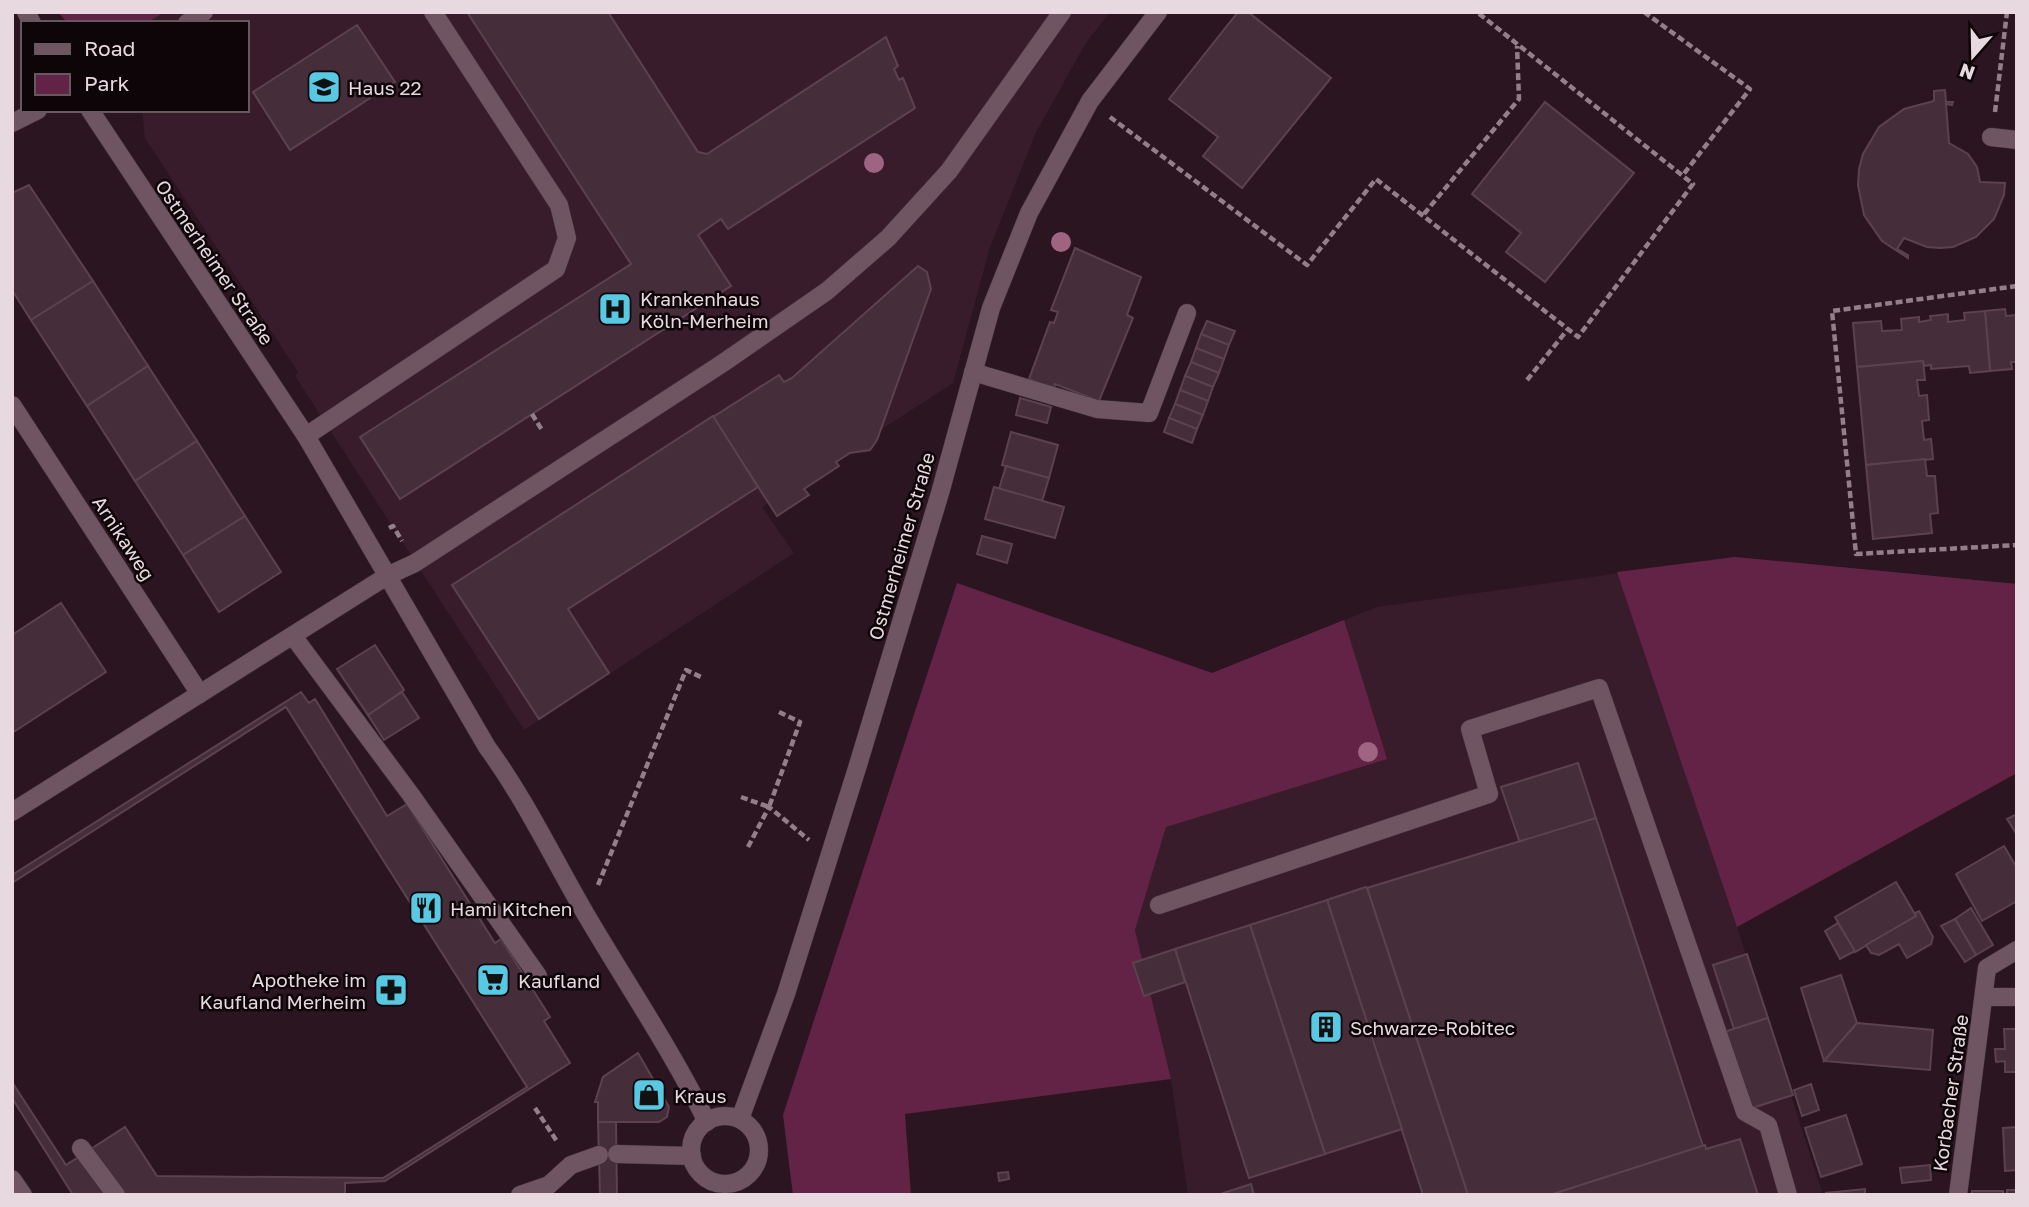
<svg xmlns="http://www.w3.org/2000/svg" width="2029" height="1207" font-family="'Golos Text',sans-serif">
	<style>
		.built { fill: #391c2b }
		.green { fill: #632347 }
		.building { fill: #452d39; stroke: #5c424f; stroke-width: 2 }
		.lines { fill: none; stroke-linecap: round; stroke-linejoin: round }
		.service-casing { stroke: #413139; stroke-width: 19 }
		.minor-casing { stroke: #413139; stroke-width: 19 }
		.path { stroke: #927f88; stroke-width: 4.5; stroke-dasharray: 7 3.5; stroke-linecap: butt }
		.service { stroke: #6f5461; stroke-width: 18 }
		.minor { stroke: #6f5461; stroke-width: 18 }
		.tree { fill: #9f6481 }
		.labels { text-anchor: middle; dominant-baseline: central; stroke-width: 5; stroke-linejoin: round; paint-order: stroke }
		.poi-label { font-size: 19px; fill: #e8d8df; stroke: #0d0508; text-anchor: start }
		.street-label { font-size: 19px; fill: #e8d8df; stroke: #0d0508 }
	</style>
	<rect width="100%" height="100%" fill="#2b1520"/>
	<g class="built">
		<path d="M57,12H1110L1086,43L1036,132L990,247L953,383L762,507L794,553L524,730L295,376L298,372L145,138L142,110H247V23H68Z"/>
		<path d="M1735,557L2017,584V773L1737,927L1823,1195H1188L1171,1079L1135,930L1212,673L1377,607Z"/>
	</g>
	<g class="green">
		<path d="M58,12H164L147,23H68Z"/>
		<path d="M1735,557L2017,584V773L1737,927L1617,572Z"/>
		<path d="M957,583L1212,673L1344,620L1387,759L1166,827L1135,930L1171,1079L905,1114L911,1195H793L783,1115Z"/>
	</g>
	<g class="building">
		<path d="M467,12H608L698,152L707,154L886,37L898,66L894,69L899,80L903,78L915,108L728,229L721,219L698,235L731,286L400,499L360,437L631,264Z"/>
		<path d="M1238,12H1248L1331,78L1242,188L1203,156L1218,137L1169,99Z"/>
		<path d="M357,25L395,82L290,150L253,92Z"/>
		<path d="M1945,90L1946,102H1953L1952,105L1946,104L1949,143L1968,154L1977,167L1980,182L2005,183L2004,195L1994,219L1976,237L1953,247L1940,248L1927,247L1904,238L1897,249L1908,255V258L1882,241L1864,215L1858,185L1859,169L1863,154L1879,127L1904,109L1934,101V91Z"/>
		<path d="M1545,102L1634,173L1545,282L1506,252L1521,233L1472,194Z"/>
		<path d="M29,185L93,281L31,320L12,290V193Z"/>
		<path d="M1075,248L1141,277L1127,315L1133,318L1099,401L1055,384L1054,389L1029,379L1050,322L1054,323L1058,312L1051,310Z"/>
		<path d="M918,266L927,272L931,289L877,440L870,450L850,453L836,462L839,466L804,489L809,495L777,516L713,417L779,375L784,382L792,378Z"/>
		<path d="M93,281L148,366L87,406L31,320Z"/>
		<path d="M2005,309L2006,316L2017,315V362H2011L2012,369L1990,371L1985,311Z"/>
		<path d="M1985,311L1990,371L1970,373L1969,366L1931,369V365L1924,366L1923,361L1857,367L1853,323L1881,321L1882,331L1902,330L1901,319L1919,317V322L1931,320L1930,316L1948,314V322L1965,320L1964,313Z"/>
		<path d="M1207,321L1235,331L1229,345L1201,334Z"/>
		<path d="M1201,334L1229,345L1224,359L1196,348Z"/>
		<path d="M1196,348L1224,359L1219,373L1191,362Z"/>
		<path d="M1923,361L1925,380H1917L1919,396L1927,395L1929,420L1922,421L1924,440L1931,439L1933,459L1866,465L1857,367Z"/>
		<path d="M1191,362L1219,373L1213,387L1185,376Z"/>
		<path d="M148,366L197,441L135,481L87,406Z"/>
		<path d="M1185,376L1213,387L1208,401L1180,390Z"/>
		<path d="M1180,390L1208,401L1203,415L1175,404Z"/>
		<path d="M1020,398L1051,407L1047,423L1016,415Z"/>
		<path d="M1175,404L1203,415L1197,429L1169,418Z"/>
		<path d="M713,416L758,487L568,609L609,673L539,719L452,585Z"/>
		<path d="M1169,418L1197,429L1192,443L1164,432Z"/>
		<path d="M1011,432L1058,445L1049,478L1002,465Z"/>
		<path d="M197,441L245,516L183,555L135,481Z"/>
		<path d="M1925,459L1927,476H1935L1938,513L1930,514L1932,533L1873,539L1866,465Z"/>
		<path d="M1006,466L1049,478L1042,501L999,489Z"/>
		<path d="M994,487L1064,507L1055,538L985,519Z"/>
		<path d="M245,516L281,572L219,612L183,555Z"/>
		<path d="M982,536L1012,544L1007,563L977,554Z"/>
		<path d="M61,603L106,672L12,733V635Z"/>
		<path d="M375,645L404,690L368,715L337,669Z"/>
		<path d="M301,692L309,703L315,699L387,816L407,804L495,943L501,939L550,1017L544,1021L570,1063L385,1181L345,1183V1195H73L12,1098V1082L66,1165L125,1127L157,1176L383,1178L527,1087L286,707L12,883V875Z"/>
		<path d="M402,692L419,718L384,740L368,715Z"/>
		<path d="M1578,763L1596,818L1520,843L1501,787Z"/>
		<path d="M2017,814V835L2007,819Z"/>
		<path d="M1596,818L1703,1146L1550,1195H1468L1367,888Z"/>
		<path d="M2004,846L2017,868V901L1982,921L1956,874Z"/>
		<path d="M1896,882L1916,916L1855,952L1835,917Z"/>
		<path d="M1366,887L1367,888L1468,1195H1423L1327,900Z"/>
		<path d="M1327,900L1402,1129L1325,1154L1250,925Z"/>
		<path d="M1971,908L1993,945L1976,955L1955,919Z"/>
		<path d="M1919,911L1933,937L1931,944L1907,958L1899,944L1879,955L1871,953L1866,945L1916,916L1915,913Z"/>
		<path d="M1955,919L1976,955L1965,962L1941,926Z"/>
		<path d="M1838,923L1855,951L1840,959L1825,931Z"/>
		<path d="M1250,925L1325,1154L1249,1178L1175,949Z"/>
		<path d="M1175,949L1185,982L1144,996L1133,963Z"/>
		<path d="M1747,954L1768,1018L1734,1029L1713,965Z"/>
		<path d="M1841,975L1857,1023L1824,1061L1801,988Z"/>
		<path d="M1768,1018L1793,1095L1749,1109L1724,1032Z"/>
		<path d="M1857,1023L1933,1030L1930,1070L1824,1061Z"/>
		<path d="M2004,1029H2017V1072H2005V1061L1996,1062L1995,1049H2005Z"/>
		<path d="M638,1053L669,1107L667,1117L659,1122H598V1102H595L603,1077Z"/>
		<path d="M1811,1084L1819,1110L1802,1116L1794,1090Z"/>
		<path d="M1846,1115L1862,1164L1821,1177L1805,1128Z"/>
		<path d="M598,1122H616L617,1195H600Z"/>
		<path d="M2017,1127V1170L2005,1171L2003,1128Z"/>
		<path d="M1740,1139L1758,1195H1550L1705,1145L1706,1149Z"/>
		<path d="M1930,1165L1931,1180L1902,1183L1900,1168Z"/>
		<path d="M1008,1172L1009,1179L999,1181L998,1173Z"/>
		<path d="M1251,1184L1254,1195H1224L1223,1193Z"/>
		<path d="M1865,1189V1195L1825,1193Z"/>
		<rect x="2007" y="1190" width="10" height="5"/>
		<rect x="1972" y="1191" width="31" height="4"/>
	</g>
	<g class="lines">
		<defs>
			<g id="service">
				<path d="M1991,137L2017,140"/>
				<path d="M973,372L1097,409L1149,413L1187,313"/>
				<path d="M12,405L200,694"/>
				<path d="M306,436L556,269L567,238L559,205L433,12"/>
				<path d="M293,636L411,795L538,976"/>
				<path d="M1159,905L1489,794L1470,729L1599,688L1745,1112L1768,1125L1788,1195"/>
				<path d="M81,1148L116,1195"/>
				<path d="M617,1154L692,1156"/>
				<path d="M12,1179L23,1195"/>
				<path d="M520,1195L549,1185L571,1165L599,1155"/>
			</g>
			<g id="minor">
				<path d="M26,12L32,23"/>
				<path d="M187,23L204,12"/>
				<path d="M90,110L306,436L487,747C525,799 553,858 585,913C626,983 671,1049 707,1122"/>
				<path d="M12,123L38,110"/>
				<path d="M12,812L387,576L415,563L723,363L827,291L888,238L949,171L1062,12"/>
				<path d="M1984,997H2017"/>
				<circle cx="725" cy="1150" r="34"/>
				<path d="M740,1119L786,994L858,765L940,493L991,308L1029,213L1090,101L1158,12"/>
				<path d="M1958,1195L1987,968L2017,950"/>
			</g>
		</defs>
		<use href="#service" class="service-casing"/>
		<use href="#minor" class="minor-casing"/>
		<g class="path">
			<path d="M1644,12L1750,89L1682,176"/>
			<path d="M1995,112L2007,12"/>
			<path d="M1110,117L1307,265L1376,179L1578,337L1693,184L1477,12"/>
			<path d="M1424,214L1519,99L1517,46"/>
			<path d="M2017,286L1832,311L1856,554L2017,545"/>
			<path d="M1527,380L1568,329"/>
			<path d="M532,414L542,430"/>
			<path d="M389,528L393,526L402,541"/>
			<path d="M741,797L769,807L800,722L777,711"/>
			<path d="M748,847L769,807L809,840"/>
			<path d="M598,885L686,670L701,677"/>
			<path d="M535,1108L558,1143"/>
		</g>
		<use href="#service" class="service"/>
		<use href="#minor" class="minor"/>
	</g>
	<g class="tree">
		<circle cx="874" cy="163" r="10"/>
		<circle cx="1061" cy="242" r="10"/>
		<circle cx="1368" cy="752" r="10"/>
	</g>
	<defs>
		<symbol id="school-square" viewBox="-11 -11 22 22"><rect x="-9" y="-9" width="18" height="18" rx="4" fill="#58c9e3" stroke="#0d0508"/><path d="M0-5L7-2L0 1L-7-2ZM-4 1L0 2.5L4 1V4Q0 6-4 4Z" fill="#111"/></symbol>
		<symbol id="hospital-square" viewBox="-11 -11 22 22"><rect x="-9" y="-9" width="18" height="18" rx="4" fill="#58c9e3" stroke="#0d0508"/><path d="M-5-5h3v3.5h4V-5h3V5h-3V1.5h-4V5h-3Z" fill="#111"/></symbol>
		<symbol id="restaurant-square" viewBox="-11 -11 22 22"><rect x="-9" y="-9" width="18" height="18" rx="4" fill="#58c9e3" stroke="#0d0508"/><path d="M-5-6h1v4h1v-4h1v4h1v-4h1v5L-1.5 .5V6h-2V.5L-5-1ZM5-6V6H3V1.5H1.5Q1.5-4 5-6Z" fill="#111"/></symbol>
		<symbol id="supermarket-square" viewBox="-11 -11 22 22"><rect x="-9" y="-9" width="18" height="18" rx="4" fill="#58c9e3" stroke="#0d0508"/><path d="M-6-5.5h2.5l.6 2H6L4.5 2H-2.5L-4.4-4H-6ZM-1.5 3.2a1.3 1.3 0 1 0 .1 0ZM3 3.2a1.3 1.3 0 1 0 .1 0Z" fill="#111"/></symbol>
		<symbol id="pharmacy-square" viewBox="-11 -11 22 22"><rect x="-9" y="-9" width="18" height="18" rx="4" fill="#58c9e3" stroke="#0d0508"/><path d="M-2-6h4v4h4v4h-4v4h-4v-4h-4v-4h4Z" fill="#111"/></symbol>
		<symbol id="building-square" viewBox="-11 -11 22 22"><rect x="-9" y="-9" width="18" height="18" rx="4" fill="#58c9e3" stroke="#0d0508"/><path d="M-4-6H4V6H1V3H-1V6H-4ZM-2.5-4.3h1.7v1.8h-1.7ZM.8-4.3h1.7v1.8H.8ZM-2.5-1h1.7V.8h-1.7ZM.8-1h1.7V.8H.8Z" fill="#111"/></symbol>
		<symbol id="shop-square" viewBox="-11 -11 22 22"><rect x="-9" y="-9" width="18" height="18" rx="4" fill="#58c9e3" stroke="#0d0508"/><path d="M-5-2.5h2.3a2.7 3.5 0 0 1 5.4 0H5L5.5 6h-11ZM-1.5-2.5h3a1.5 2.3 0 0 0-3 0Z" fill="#111"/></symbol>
	</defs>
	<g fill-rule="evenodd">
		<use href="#school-square" x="305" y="68" width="38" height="38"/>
		<use href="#hospital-square" x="596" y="290" width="38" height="38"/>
		<use href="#restaurant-square" x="407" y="889" width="38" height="38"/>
		<use href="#supermarket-square" x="474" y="961" width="38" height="38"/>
		<use href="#pharmacy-square" x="372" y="971" width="38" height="38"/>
		<use href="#building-square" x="1307" y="1008" width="38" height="38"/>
		<use href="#shop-square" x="630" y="1076" width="38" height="38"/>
	</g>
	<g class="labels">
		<g class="poi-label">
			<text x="348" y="87">Haus 22</text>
			<text x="640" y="298">Krankenhaus<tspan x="640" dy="22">Köln-Merheim</tspan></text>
			<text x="450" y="908">Hami Kitchen</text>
			<text x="366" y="979" text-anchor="end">Apotheke im<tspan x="366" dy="22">Kaufland Merheim</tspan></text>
			<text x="518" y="980">Kaufland</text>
			<text x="1350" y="1027">Schwarze-Robitec</text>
			<text x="674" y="1095">Kraus</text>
		</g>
		<g class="street-label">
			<text transform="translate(215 262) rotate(56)">Ostmerheimer Straße</text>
			<text transform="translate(124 538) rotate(57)">Arnikaweg</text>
			<text transform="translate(901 546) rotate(-74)">Ostmerheimer Straße</text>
			<text transform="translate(1950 1093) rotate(-82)">Korbacher Straße</text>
		</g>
	</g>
	<rect width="2029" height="1207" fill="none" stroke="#e8d8df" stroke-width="28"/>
	<rect x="21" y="21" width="228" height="91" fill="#0d0508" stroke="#65595e" stroke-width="2"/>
	<rect x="35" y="44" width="35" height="10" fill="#6f5461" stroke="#65595e" stroke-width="2"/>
	<text x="84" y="56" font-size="21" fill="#e8d8df">Road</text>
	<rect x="35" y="74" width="35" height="21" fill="#632347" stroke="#65595e" stroke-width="2"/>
	<text x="84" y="91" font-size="21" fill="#e8d8df">Park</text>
	<g transform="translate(1973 56) rotate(200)" stroke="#0d0508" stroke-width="5" paint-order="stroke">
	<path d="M0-5L12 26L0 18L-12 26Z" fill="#e8d8df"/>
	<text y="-10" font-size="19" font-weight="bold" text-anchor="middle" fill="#e8d8df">N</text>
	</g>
</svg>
